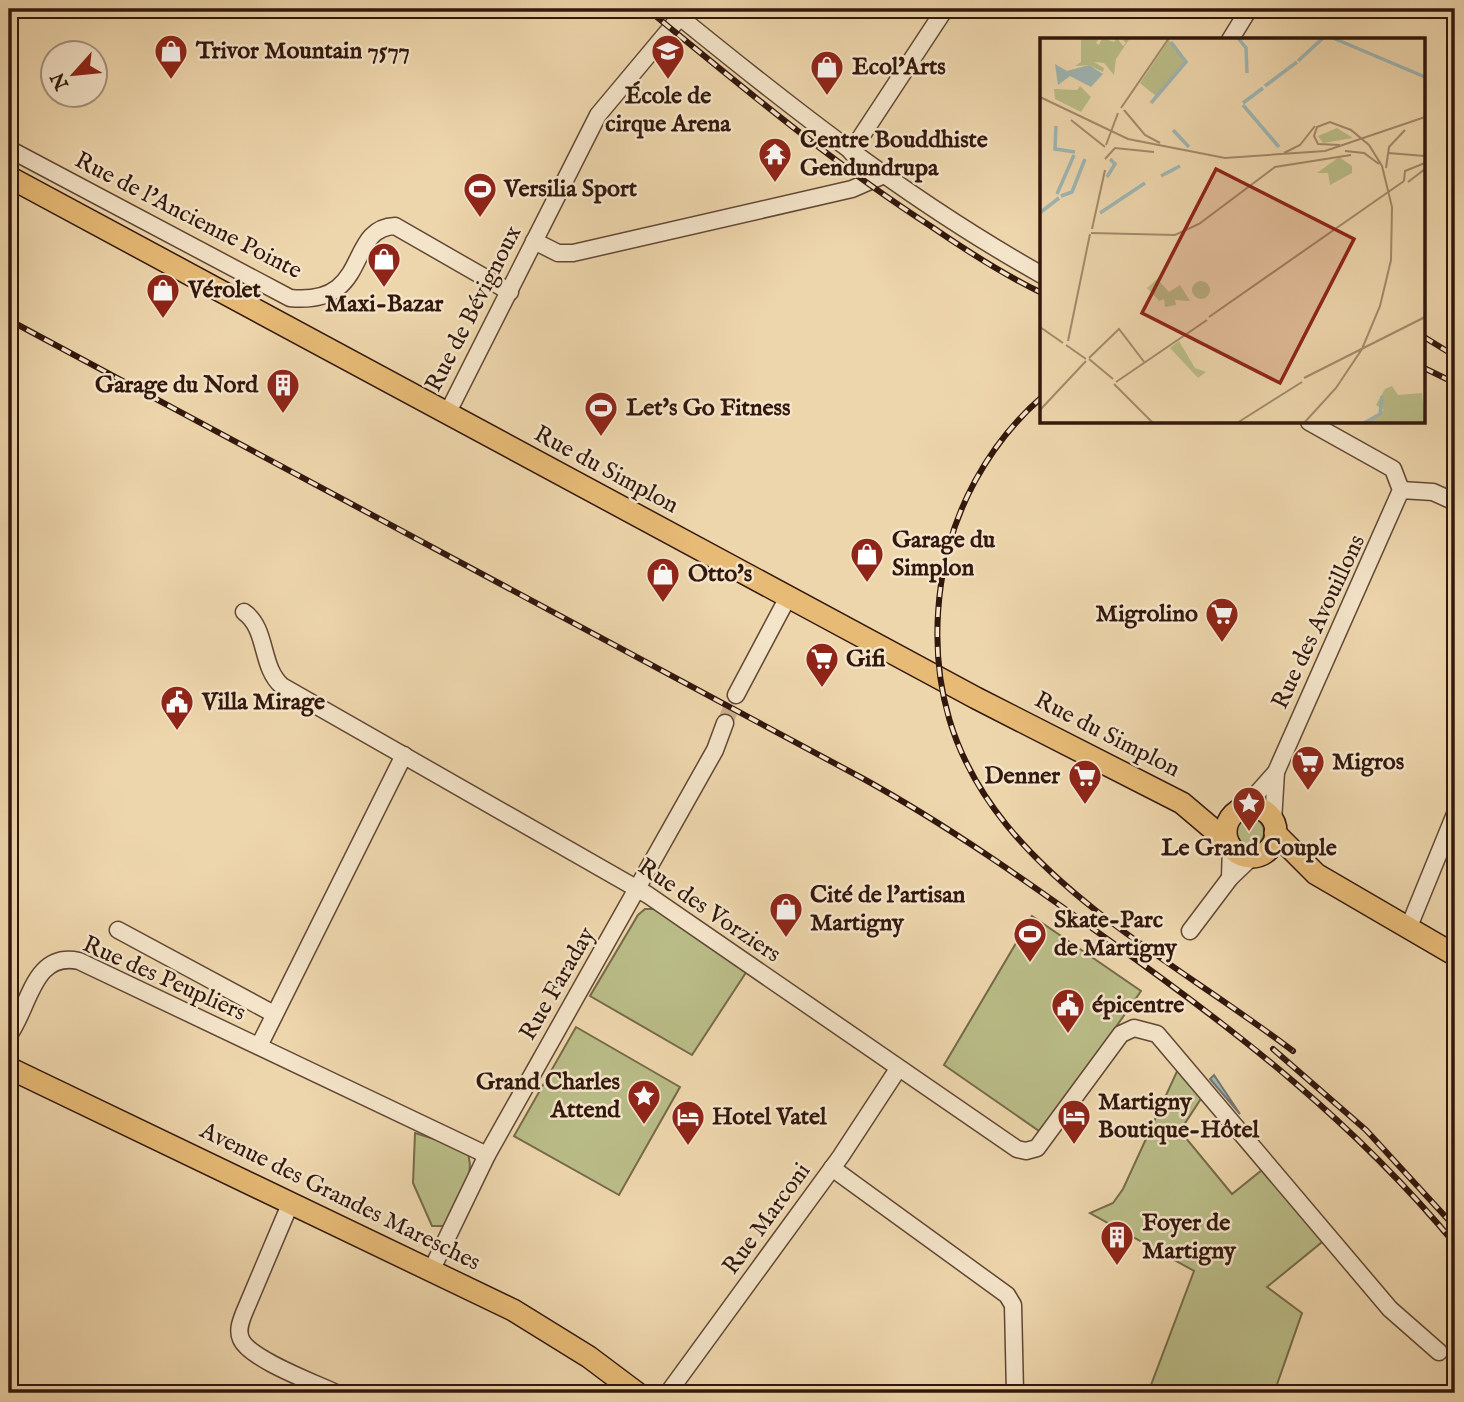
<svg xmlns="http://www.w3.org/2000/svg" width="1464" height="1402" font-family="'IM FELL English',serif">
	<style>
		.green { fill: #babd88; stroke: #766a4a; stroke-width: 2 }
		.water { fill: #9eb6b4; stroke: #737671; stroke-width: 2 }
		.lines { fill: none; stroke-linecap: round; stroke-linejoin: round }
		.minor-tunnel { stroke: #c8b08c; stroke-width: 16; stroke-dasharray: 16 8; stroke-linecap: butt }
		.minor-casing { stroke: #614735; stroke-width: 19 }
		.major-casing { stroke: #32170d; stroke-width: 24 }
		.minor { stroke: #f4e4c9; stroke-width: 16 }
		.major { stroke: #e7bb76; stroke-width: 21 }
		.rail-casing { stroke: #32170d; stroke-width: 6 }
		.rail { stroke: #f4e4c9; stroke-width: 3.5; stroke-dasharray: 10; stroke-linecap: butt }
		.labels { text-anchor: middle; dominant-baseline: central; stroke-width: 5; stroke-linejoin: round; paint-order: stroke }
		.poi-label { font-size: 24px; font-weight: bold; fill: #32170d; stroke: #f4e4c9; text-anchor: start }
		.street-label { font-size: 24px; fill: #32170d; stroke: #f4e4c9 }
		.inset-river { fill: none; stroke: #9eb6b4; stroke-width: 3.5 }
		.inset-road { fill: none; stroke: #a38a6c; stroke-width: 2 }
		.view { fill: #8f2418; fill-opacity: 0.15; stroke: #8f2418; stroke-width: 3.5 }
		.inset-edge { fill: none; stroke: #32170d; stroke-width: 3.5 }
	</style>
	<rect width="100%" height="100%" fill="#eed6ac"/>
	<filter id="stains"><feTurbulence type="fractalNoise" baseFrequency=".00286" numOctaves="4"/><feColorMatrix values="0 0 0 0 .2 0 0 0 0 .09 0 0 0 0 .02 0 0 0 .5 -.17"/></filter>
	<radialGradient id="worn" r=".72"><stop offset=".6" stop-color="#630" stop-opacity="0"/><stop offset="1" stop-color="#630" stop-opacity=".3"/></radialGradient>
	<g class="green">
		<circle cx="1249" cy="832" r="15"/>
		<path d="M645,909H655L747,971L692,1055L590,996L638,915Z"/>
		<path d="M1032,916L1141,991L1042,1133L944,1065Z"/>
		<path d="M576,1027L680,1087L619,1195L514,1136Z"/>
		<path d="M1179,1067L1204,1094L1180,1131L1232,1194L1267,1166L1327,1238L1267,1287L1302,1313L1274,1393H1148L1194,1271L1090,1213L1113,1203L1123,1189Z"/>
		<path d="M415,1133L466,1149C479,1176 457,1202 445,1226H432L413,1183Z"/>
	</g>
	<path class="water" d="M1214,1075L1240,1114L1210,1079Z"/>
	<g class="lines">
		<path class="minor-tunnel" d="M725,723L736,695"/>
		<defs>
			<g id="minor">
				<path d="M670,9C789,106 908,200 1042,275"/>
				<path d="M1230,40L1249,9"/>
				<path d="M9,149L290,298C372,306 345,228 395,226L510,292"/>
				<path d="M851,152L945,9"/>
				<path d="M534,241L558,253H573L852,189L884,175"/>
				<path d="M447,414L598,115L680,17"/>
				<path d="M1401,490L1433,492L1455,502"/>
				<path d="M244,612C268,629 260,667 282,686L648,895L1017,1149L1026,1151L1037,1148L1121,1034L1134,1028L1157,1034L1390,1309L1439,1352"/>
				<path d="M736,695L788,597"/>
				<path d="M1244,808L1276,772L1401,490L1393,469L1309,422"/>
				<path d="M1273,821L1276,772"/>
				<path d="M1230,878L1231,846"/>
				<path d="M1408,929L1455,814"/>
				<path d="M118,930L274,1014"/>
				<path d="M1190,931L1230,878L1253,856"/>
				<path d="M9,1035C30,1006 33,951 79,961L487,1155"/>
				<path d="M259,1046L404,755"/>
				<path d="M832,1168L1007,1295L1013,1305L1015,1393"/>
				<path d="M291,1202L244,1313C241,1321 237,1330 241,1339C249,1359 315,1383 336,1393"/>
				<path d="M432,1269L487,1155L715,750L725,723"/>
				<path d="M668,1393L841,1156L898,1069"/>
			</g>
			<g id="major">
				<path d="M9,177L976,698L1182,803L1228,842"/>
				<circle cx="1251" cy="832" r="25"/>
				<path d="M1275,833L1316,874L1455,955"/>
				<path d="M9,1068L513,1310L589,1357L637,1393"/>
			</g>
		</defs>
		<use href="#minor" class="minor-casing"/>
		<use href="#major" class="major-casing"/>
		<use href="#minor" class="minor"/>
		<use href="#major" class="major"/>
		<defs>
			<g id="rail">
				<path d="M647,9C740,85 831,162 932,227C967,251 1004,275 1042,293"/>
				<path d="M9,320L862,778C949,826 1029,883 1110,941C1238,1032 1354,1122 1455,1244"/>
				<path d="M1424,337L1455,356"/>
				<path d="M1424,368L1455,383"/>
				<path d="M1042,397C988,444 951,512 941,584C906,833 1129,926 1293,1051"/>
				<path d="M1273,1049L1366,1130L1455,1227"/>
			</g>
		</defs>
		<use href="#rail" class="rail-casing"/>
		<use href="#rail" class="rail"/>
	</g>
	<defs>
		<symbol id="shop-pin" viewBox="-11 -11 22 30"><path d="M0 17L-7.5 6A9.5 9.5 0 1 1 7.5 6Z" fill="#8f2418" stroke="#f4e4c9"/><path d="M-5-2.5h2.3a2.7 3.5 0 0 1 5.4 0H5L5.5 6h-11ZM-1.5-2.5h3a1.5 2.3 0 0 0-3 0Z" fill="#fff"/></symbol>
		<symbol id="school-pin" viewBox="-11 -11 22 30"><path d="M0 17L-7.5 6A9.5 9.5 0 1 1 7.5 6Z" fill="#8f2418" stroke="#f4e4c9"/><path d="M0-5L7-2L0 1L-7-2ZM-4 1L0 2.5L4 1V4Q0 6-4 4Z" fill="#fff"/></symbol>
		<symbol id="temple-pin" viewBox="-11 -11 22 30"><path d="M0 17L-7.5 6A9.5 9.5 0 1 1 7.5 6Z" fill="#8f2418" stroke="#f4e4c9"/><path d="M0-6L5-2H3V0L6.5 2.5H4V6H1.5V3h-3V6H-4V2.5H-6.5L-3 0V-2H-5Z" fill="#fff"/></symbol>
		<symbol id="stadium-pin" viewBox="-11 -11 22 30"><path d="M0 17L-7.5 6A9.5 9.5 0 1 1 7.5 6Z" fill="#8f2418" stroke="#f4e4c9"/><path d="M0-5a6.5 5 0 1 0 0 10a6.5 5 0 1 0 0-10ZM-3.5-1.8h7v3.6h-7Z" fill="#fff"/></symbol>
		<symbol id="building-pin" viewBox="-11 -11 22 30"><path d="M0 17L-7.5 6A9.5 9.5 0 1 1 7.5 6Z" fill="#8f2418" stroke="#f4e4c9"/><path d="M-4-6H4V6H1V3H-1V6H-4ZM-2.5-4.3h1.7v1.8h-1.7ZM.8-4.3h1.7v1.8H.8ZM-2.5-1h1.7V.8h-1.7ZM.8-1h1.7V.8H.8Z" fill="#fff"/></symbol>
		<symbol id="supermarket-pin" viewBox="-11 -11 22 30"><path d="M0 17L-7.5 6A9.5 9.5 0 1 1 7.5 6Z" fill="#8f2418" stroke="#f4e4c9"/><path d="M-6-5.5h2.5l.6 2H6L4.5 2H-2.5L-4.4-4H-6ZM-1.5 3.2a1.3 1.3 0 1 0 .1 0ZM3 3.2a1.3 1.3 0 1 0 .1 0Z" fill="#fff"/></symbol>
		<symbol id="civic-pin" viewBox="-11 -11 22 30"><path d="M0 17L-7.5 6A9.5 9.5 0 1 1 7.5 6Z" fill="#8f2418" stroke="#f4e4c9"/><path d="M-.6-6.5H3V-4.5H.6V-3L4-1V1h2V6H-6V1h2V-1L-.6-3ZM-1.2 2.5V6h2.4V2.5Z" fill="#fff"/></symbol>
		<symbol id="sight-pin" viewBox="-11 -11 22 30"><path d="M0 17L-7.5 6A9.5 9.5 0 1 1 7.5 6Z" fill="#8f2418" stroke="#f4e4c9"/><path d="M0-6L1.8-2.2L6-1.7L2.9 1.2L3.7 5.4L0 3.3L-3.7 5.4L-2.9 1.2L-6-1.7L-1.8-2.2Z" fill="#fff"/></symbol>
		<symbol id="hotel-pin" viewBox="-11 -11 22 30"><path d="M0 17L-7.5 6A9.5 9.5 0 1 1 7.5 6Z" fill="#8f2418" stroke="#f4e4c9"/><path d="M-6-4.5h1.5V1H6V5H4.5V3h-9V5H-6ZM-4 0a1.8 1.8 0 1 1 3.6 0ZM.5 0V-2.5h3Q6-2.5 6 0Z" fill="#fff"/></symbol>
	</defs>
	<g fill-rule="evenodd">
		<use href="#shop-pin" x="152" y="32" width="38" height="52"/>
		<use href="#school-pin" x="649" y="32" width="38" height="52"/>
		<use href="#shop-pin" x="808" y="48" width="38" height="52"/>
		<use href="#temple-pin" x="756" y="135" width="38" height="52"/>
		<use href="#stadium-pin" x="461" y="170" width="38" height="52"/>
		<use href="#shop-pin" x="365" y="240" width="38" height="52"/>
		<use href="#shop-pin" x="144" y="271" width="38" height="52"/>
		<use href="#building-pin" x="264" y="366" width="38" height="52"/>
		<use href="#stadium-pin" x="582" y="389" width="38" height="52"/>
		<use href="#shop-pin" x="848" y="535" width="38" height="52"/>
		<use href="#shop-pin" x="644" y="555" width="38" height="52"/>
		<use href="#supermarket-pin" x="1203" y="595" width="38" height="52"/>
		<use href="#supermarket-pin" x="803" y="640" width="38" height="52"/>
		<use href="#civic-pin" x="158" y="683" width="38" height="52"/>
		<use href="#supermarket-pin" x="1289" y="743" width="38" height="52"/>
		<use href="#supermarket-pin" x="1066" y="757" width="38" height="52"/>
		<use href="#sight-pin" x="1230" y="784" width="38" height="52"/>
		<use href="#shop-pin" x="767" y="890" width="38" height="52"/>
		<use href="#stadium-pin" x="1011" y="915" width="38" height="52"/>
		<use href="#civic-pin" x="1049" y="986" width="38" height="52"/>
		<use href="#sight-pin" x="625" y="1077" width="38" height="52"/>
		<use href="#hotel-pin" x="1055" y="1097" width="38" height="52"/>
		<use href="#hotel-pin" x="669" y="1098" width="38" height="52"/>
		<use href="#building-pin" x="1098" y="1218" width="38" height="52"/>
	</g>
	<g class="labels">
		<g class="poi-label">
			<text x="196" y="51">Trivor Mountain 7577</text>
			<text x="852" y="67">Ecol'Arts</text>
			<text x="668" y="96" text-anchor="middle">École de<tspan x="668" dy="28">cirque Arena</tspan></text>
			<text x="800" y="140">Centre Bouddhiste<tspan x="800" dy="28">Gendundrupa</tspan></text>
			<text x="504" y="189">Versilia Sport</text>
			<text x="188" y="290">Vérolet</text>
			<text x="384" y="304" text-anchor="middle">Maxi-Bazar</text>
			<text x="258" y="385" text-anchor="end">Garage du Nord</text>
			<text x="626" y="408">Let's Go Fitness</text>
			<text x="892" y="540">Garage du<tspan x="892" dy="28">Simplon</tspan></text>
			<text x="688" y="574">Otto's</text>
			<text x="1198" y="614" text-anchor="end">Migrolino</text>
			<text x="846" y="659">Gifi</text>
			<text x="202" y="702">Villa Mirage</text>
			<text x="1332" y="762">Migros</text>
			<text x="1060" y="776" text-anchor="end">Denner</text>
			<text x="1249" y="848" text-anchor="middle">Le Grand Couple</text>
			<text x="810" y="895">Cité de l'artisan<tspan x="810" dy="28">Martigny</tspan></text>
			<text x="1054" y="920">Skate-Parc<tspan x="1054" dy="28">de Martigny</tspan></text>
			<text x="1092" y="1005">épicentre</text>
			<text x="620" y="1082" text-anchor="end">Grand Charles<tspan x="620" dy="28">Attend</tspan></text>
			<text x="1098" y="1102">Martigny<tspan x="1098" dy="28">Boutique-Hôtel</tspan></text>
			<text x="712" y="1117">Hotel Vatel</text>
			<text x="1142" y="1223">Foyer de<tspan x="1142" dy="28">Martigny</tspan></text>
		</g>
		<g class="street-label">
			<text transform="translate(188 216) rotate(27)">Rue de l'Ancienne Pointe</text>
			<text transform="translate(474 309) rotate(-63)">Rue de Bévignoux</text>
			<text transform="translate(606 470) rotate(28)">Rue du Simplon</text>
			<text transform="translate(1319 622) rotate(-65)">Rue des Avouillons</text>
			<text transform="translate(1107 735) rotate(27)">Rue du Simplon</text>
			<text transform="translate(709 911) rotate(34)">Rue des Vorziers</text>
			<text transform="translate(164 979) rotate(24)">Rue des Peupliers</text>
			<text transform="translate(558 984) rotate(-60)">Rue Faraday</text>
			<text transform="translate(340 1197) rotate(26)">Avenue des Grandes Maresches</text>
			<text transform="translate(767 1219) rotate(-54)">Rue Marconi</text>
		</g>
	</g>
	<g transform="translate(1040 38)">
		<rect width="385" height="385" fill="#eed6ac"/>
		<path d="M41,0H59L56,5L59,7L62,0L74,4L77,0L83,8L86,5L81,0H90L76,21L74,37L64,25L54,24L64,30L63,34L49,27L35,28L41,24ZM129,2L146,24L117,59L100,45ZM40,48L51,59L41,74L15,61L14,51L37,52ZM297,90L313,100L283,105L278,98ZM299,119L312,128V135L290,147L288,135H277ZM117,241L129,254L140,247L150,263L135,262L136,267L125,269L124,261L119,263L107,250ZM152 252a9 9 0 1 1 18 0a9 9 0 1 1-18 0ZM139,303L155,330L166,334L158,340L130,310ZM352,348L358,357L382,355L385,385H323L344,372L336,367L345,351Z" fill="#babd88"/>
		<path d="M15,26L27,33L49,27L63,36L51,49L30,38L18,47Z" fill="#9eb6b4"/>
		<path class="inset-river" d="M198,0L206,10L207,35M293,0L385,39M258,23L283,0M225,48L257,24M111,65L146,24L131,4M203,65L223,50M203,67L239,109M16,88L15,111L35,114M133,92L149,109M121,138L140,128M67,139L75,126L70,121M17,156L34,117M21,158L32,154L45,121M1,174L19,160M60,175L105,145M324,385L340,376L342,358"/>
		<path class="inset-road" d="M0,59L88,101L185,120L285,113L385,79M81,70L129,0M84,72L105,97L120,105M31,82L65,109M66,107L78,75M305,113L324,115L339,126M244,115L260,107L275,88M348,115L385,118M65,121L75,110L114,114M346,130L349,109L365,92M364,143L365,133L385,125M368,144L385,131M52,191L65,132M51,195L135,197L159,186L235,129L311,117M169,279L364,143M0,289L23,305M28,303L50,196M26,307L46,321M49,320L79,291L105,325M49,321L73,341M264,340L385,279M76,344L167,282M74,346L113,385M0,372L46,323M197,385L262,344M264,385L296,350L322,311L340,268L351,222L352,169L342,128L329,107L311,92L290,84L277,89L274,98L278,106L300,107"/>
		<path class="view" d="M176,131L314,201L240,345L102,275Z"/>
		<rect width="385" height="385" class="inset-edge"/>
	</g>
	<rect width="1464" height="1402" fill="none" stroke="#eed6ac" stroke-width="35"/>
	<rect x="10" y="10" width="1443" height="1381" fill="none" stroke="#32170d" stroke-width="3.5"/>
	<rect x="18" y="18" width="1429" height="1367" fill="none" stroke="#32170d" stroke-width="2"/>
	<g transform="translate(74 74) rotate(243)"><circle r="33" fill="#f4e4c9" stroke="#a6927e" stroke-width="2"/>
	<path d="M0-5L12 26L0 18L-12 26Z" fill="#8f2418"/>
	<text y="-10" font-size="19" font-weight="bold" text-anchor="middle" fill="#32170d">N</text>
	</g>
	<rect width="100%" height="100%" filter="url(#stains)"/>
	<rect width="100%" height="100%" fill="url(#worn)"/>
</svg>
